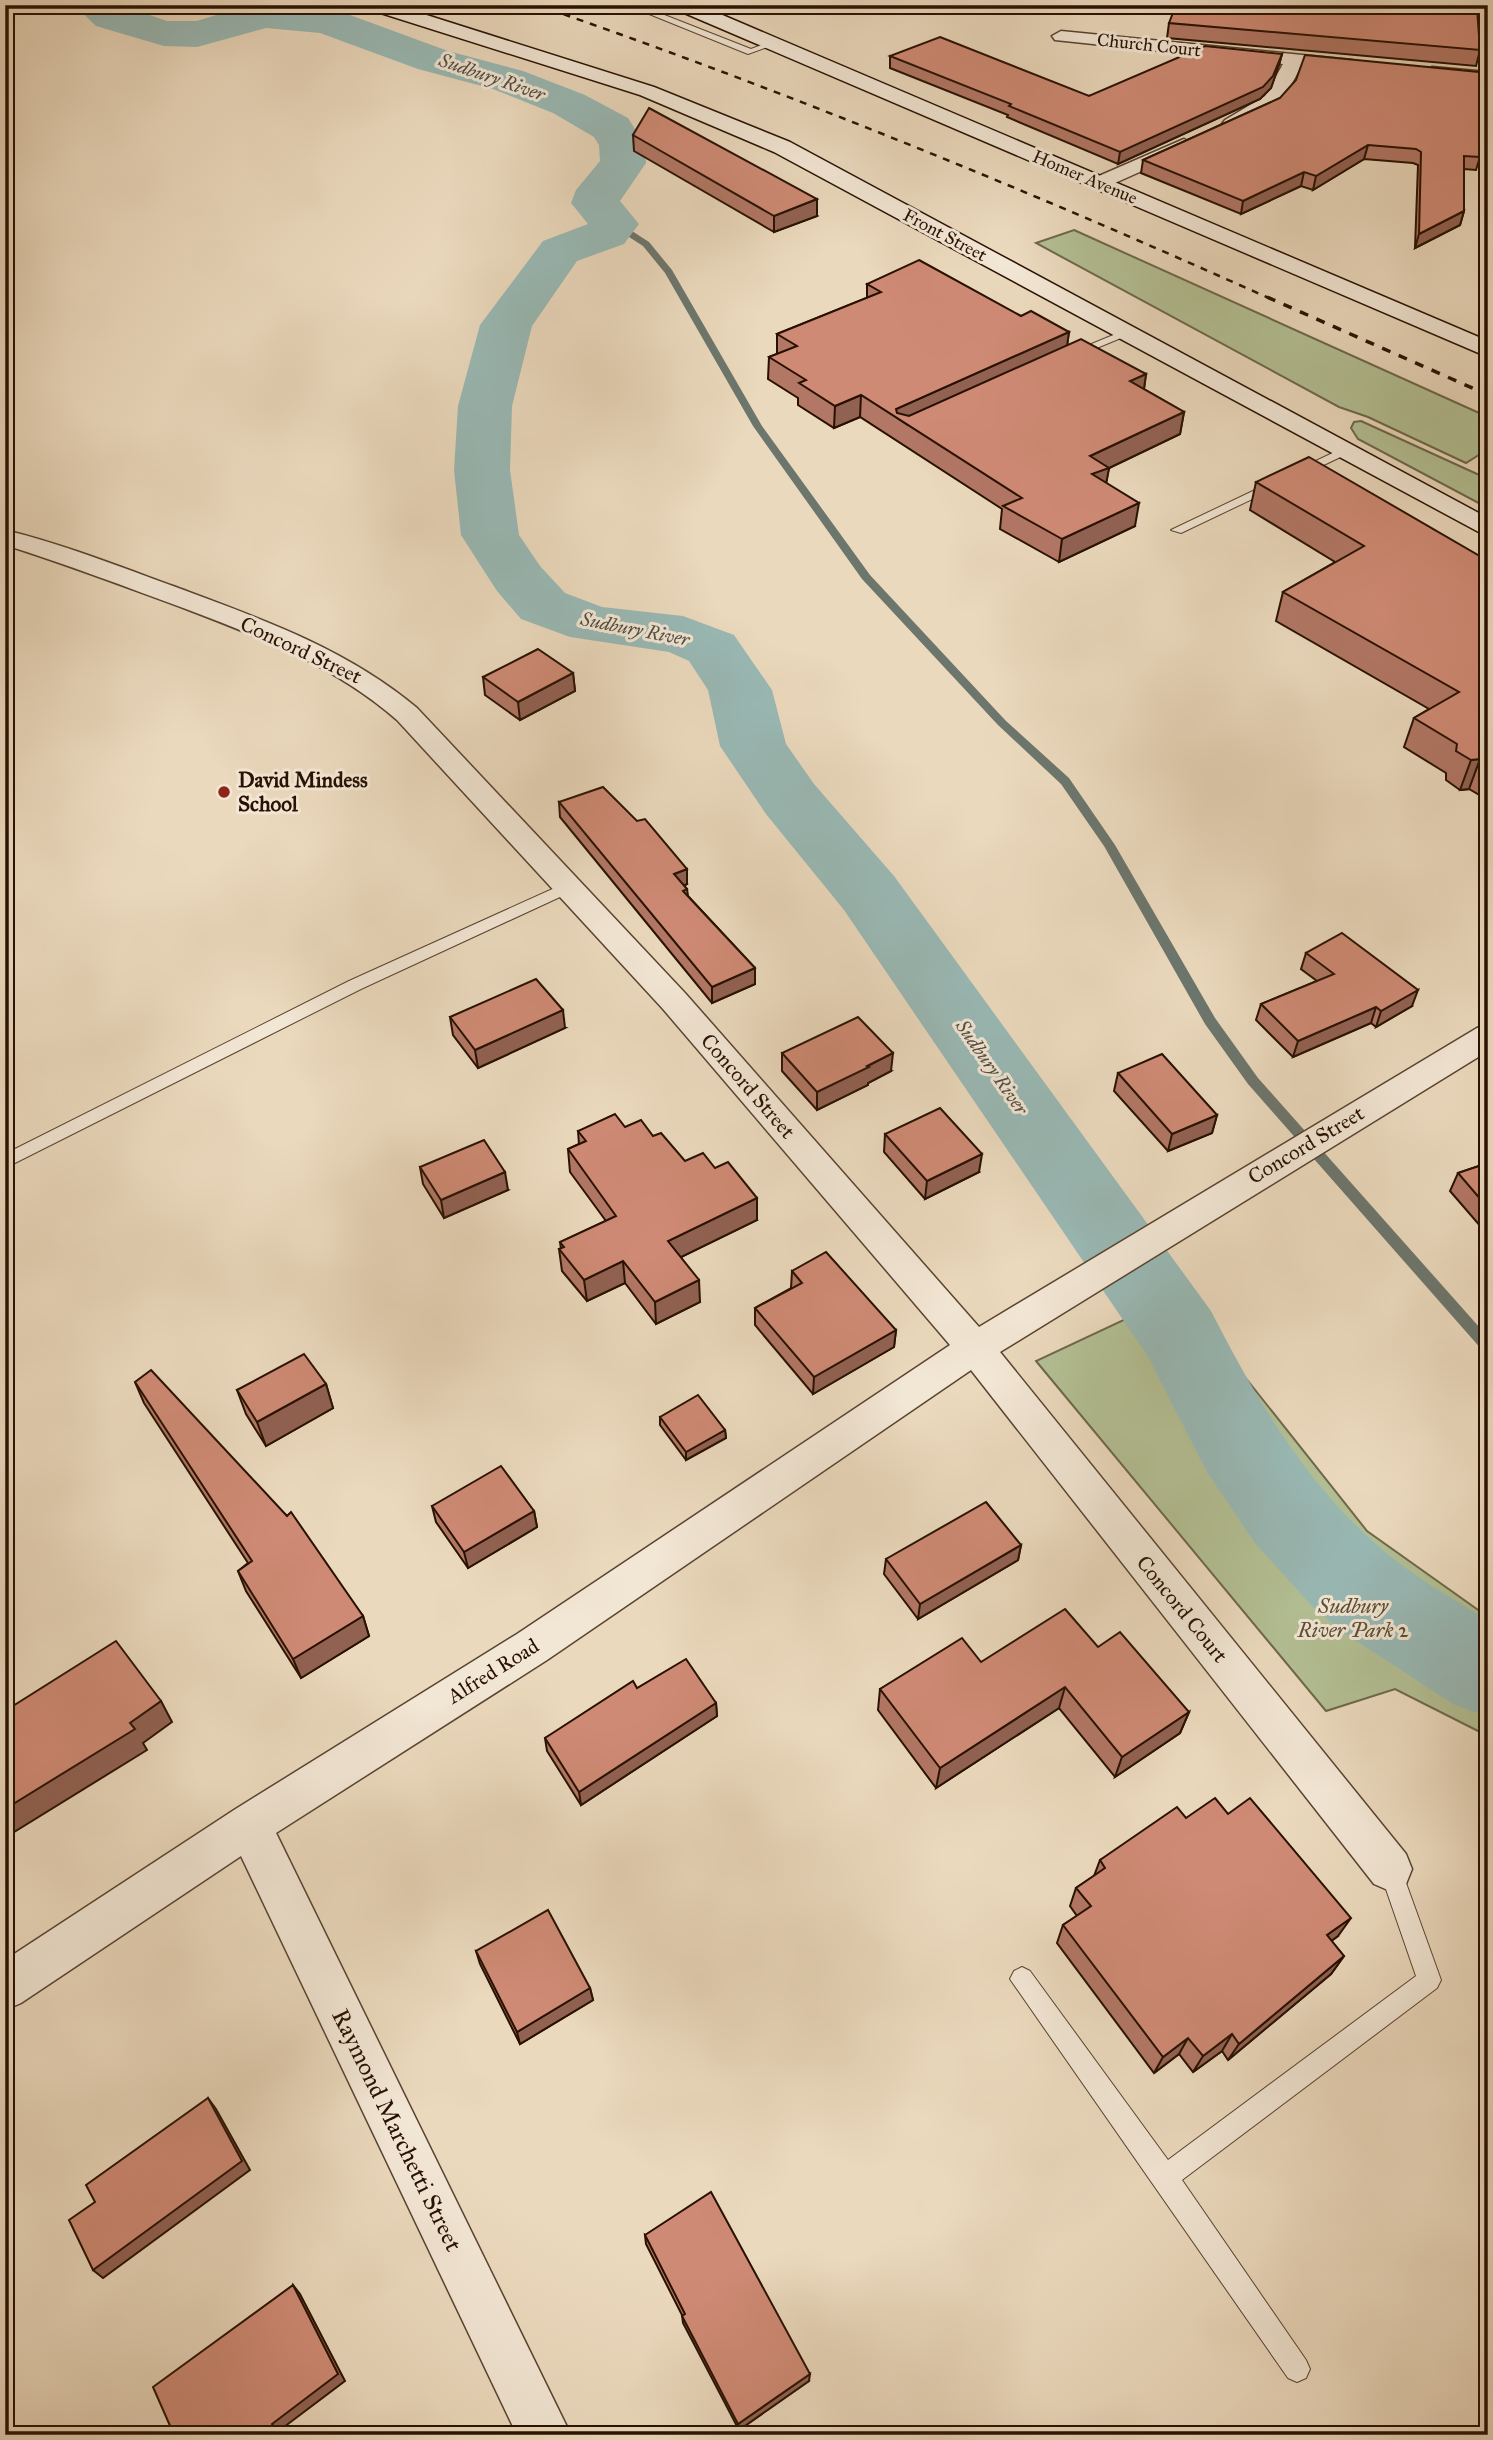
<svg xmlns="http://www.w3.org/2000/svg" width="1493" height="2440" font-family="'IM FELL Great Primer',serif">
	<style>
		.green { fill: #b3c094; stroke: #6e684b; stroke-width: 2 }
		.lines { fill: none; stroke-linecap: round; stroke-linejoin: round }
		.stream { fill: #6c766d; fill-rule: evenodd }
		.river { fill: #99b9b5; fill-rule: evenodd }
		.lane-casing { stroke: #594331; stroke-width: 2 }
		.street-casing { stroke: #594331; stroke-width: 3 }
		.secondary-casing { stroke: #281102; stroke-width: 3 }
		.lane { fill: #f2e6d4; fill-rule: evenodd }
		.street { fill: #f2e6d4; fill-rule: evenodd }
		.secondary { fill: #f2e6d4; fill-rule: evenodd }
		.rail-far1 { stroke: #281102; stroke-width: 2.5; stroke-dasharray: 7 7; stroke-linecap: butt }
		.rail { stroke: #281102; stroke-width: 3.5; stroke-dasharray: 9 9; stroke-linecap: butt }
		.wall { fill: #b27765; stroke: #281102; stroke-width: 2 }
		.shaded-wall { fill: #916152; stroke: #281102; stroke-width: 2 }
		.building { fill: #cf8a75; stroke: #281102; stroke-width: 2 }
		.poi-dot { fill: #8f2418; stroke: #f2e6d4; stroke-width: 2.5 }
		.labels { text-anchor: middle; dominant-baseline: central; stroke-width: 6; stroke-linejoin: round; paint-order: stroke }
		.far-street-label { font-size: 18px; fill: #281102; stroke: #f2e6d4 }
		.far-water-label { font-size: 19px; font-style: italic; fill: #504c41; stroke: #f2e6d4 }
		.street-label { font-size: 21px; fill: #281102; stroke: #f2e6d4 }
		.poi-label { font-size: 21px; font-weight: bold; fill: #281102; stroke: #f2e6d4; text-anchor: start }
		.park-label { font-size: 21px; font-style: italic; fill: #594e35; stroke: #f2e6d4 }
		.near-street-label { font-size: 24px; fill: #281102; stroke: #f2e6d4 }
	</style>
	<rect width="100%" height="100%" fill="#ebd9bd"/>
	<filter id="stains"><feTurbulence type="fractalNoise" baseFrequency=".00286" numOctaves="4"/><feColorMatrix values="0 0 0 0 .2 0 0 0 0 .09 0 0 0 0 .02 0 0 0 .5 -.17"/></filter>
	<radialGradient id="worn" r=".72"><stop offset=".6" stop-color="#630" stop-opacity="0"/><stop offset="1" stop-color="#630" stop-opacity=".3"/></radialGradient>
	<g class="green">
		<path d="M1074,230L1488,417V449L1466,463L1368,417L1339,407L1036,243Z"/>
		<path d="M1361,421L1488,479V508L1358,439L1351,428L1354,422Z"/>
		<path d="M1179,1294L1367,1531L1488,1617V1736L1395,1689L1326,1711L1036,1361Z"/>
	</g>
	<g class="lines">
		<path class="stream" d="M612,222H618L649,242L672,270L762,426L870,575L1006,721L1069,778L1115,845L1215,1018L1258,1078L1488,1337V1353L1483,1351L1248,1084L1205,1024L1104,846L1061,784L998,725L862,579L753,426L665,273L643,246L612,226Z"/>
		<path class="river" d="M74,5H121L167,21H197L242,7L313,6L350,15L448,51L523,71L585,95L628,118L645,145L646,163L620,201L639,224L624,244L577,261L532,326L512,406L510,470L519,535L540,566L565,593L602,607L683,616L734,635L772,690L786,744L814,784L894,876L1211,1311C1255,1397 1304,1481 1377,1545C1411,1575 1449,1597 1488,1620V1717L1453,1704L1341,1631L1311,1605L1255,1543L1207,1472L1147,1355L844,910L766,814L720,746L708,690L689,661L669,652L570,637L521,619L497,591L461,535L454,470L458,406L480,325L543,241L588,224L571,203L576,190L600,161L599,145L594,137L553,113L493,89L418,69L320,33L266,28L197,47L164,46L96,26Z"/>
		<defs>
			<g id="lane">
				<path d="M627,5H639L751,49L772,41L776,44L748,54Z"/>
				<path d="M1123,331L1133,333L1075,357L1065,355Z"/>
				<path d="M1341,449L1351,452L1181,533L1171,530Z"/>
				<path d="M568,882L573,883L576,887L573,891L361,989L5,1168V1154L349,981Z"/>
				<path d="M1390,1858L1398,1861L1401,1869L1441,1980L1437,1988L1182,2180L1306,2360L1310,2369L1306,2378L1297,2382L1288,2378L1010,1979L1014,1971L1022,1967L1030,1971L1168,2160L1416,1976L1379,1869L1382,1861Z"/>
			</g>
			<g id="street">
				<path d="M1061,31L1352,60L1361,65L1352,70L1301,65C1288,97 1266,121 1232,130L1222,124L1225,120L1265,96L1283,64L1055,40L1052,36Z"/>
				<path d="M1432,67L1488,72V84L1426,77L1423,73Z"/>
				<path d="M1184,139L1194,145L1191,149L1106,187L1099,189L1089,183L1092,179Z"/>
				<path d="M5,530C62,544 118,566 173,586C259,618 346,648 417,708L685,993L979,1327L1477,1028L1488,1024V1051L1000,1352L1406,1854L1412,1869L1406,1884L1390,1891L1374,1884L971,1370L547,1660L276,1833L571,2435H517L241,1856L21,2003L5,2010V1960L234,1810L517,1634L950,1345L663,1009L397,720C335,666 262,638 186,609C126,587 66,564 5,545Z"/>
			</g>
			<g id="secondary">
				<path d="M366,5H395L654,87L790,142L1488,518V537L774,152L640,95L368,9Z"/>
				<path d="M673,5H699L1488,341V357L675,9Z"/>
			</g>
		</defs>
		<use href="#lane" class="lane-casing"/>
		<use href="#street" class="street-casing"/>
		<use href="#secondary" class="secondary-casing"/>
		<use href="#lane" class="lane"/>
		<use href="#street" class="street"/>
		<use href="#secondary" class="secondary"/>
		<path class="rail-far1" d="M537,5C786,91 1030,191 1271,299"/>
		<path class="rail" d="M1267,297L1488,395"/>
	</g>
	<g class="wall">
		<path d="M1466,7L1480,50L1476,66L1167,38L1169,23Z"/>
		<path d="M1282,54L1279,65L1271,88L1260,99L1118,164L1007,117L1008,115L890,68V56L1089,96Z"/>
		<path d="M1280,98L1480,157L1476,170L1464,169V211L1460,225L1415,248L1418,165L1413,163L1364,159L1313,190L1301,186L1241,214L1141,173L1143,160Z"/>
		<path d="M633,135L817,216L774,232L634,151Z"/>
		<path d="M867,284L1021,316L1069,332L1067,345L1146,374L1144,389L1184,412L1180,434L1109,468L1106,483L1135,526L1059,562L1000,529L1002,509L860,417L834,428L798,405V398L768,379L769,357L777,354V334L867,298Z"/>
		<path d="M1256,482L1485,559L1488,557V800L1469,789L1460,790L1446,780V773L1404,747L1414,718L1429,709L1276,621L1283,592L1335,562L1250,510Z"/>
		<path d="M573,673L575,691L520,720L485,695L483,677Z"/>
		<path d="M559,802L687,884L684,886L687,889L688,896L755,968V984L712,1003L560,817Z"/>
		<path d="M1306,953L1412,1006L1376,1027L1371,1023L1293,1057L1256,1020L1261,1004L1317,981L1301,969Z"/>
		<path d="M450,1017L565,1028L478,1068L453,1035Z"/>
		<path d="M782,1053L891,1071L868,1083V1085L817,1110L782,1071Z"/>
		<path d="M1118,1073L1217,1115L1212,1133L1168,1151L1114,1091Z"/>
		<path d="M625,1127L653,1136L757,1220L681,1257L700,1302L656,1324L625,1283L587,1301L562,1271L559,1249H561L560,1242L606,1221L570,1172L568,1149L579,1144L578,1131Z"/>
		<path d="M885,1134L979,1172L925,1199L884,1152Z"/>
		<path d="M1488,1163V1235L1450,1191L1458,1173Z"/>
		<path d="M420,1167L508,1190L444,1218L423,1184Z"/>
		<path d="M792,1271L896,1330L894,1347L813,1394L755,1325V1308L791,1288Z"/>
		<path d="M135,1382L287,1516L363,1616L369,1636L301,1678L246,1591L238,1571L248,1563L144,1403Z"/>
		<path d="M326,1384L333,1408L266,1446L246,1414L237,1390Z"/>
		<path d="M660,1417L725,1430L726,1438L686,1460L660,1425Z"/>
		<path d="M432,1506L534,1511L537,1527L468,1568L436,1522Z"/>
		<path d="M1021,1545L1018,1560L918,1619L884,1574L886,1559Z"/>
		<path d="M1098,1647L1189,1712L1180,1733L1115,1777L1059,1708L936,1788L878,1710L880,1689L981,1662Z"/>
		<path d="M637,1688L716,1703L717,1716L581,1805L547,1751L545,1738Z"/>
		<path d="M1228,1814L1338,1936L1331,1941L1344,1956L1331,1974L1228,2060L1222,2051L1193,2072L1179,2054L1154,2073L1057,1943L1063,1925L1077,1916L1070,1906L1076,1888L1094,1876L1100,1860L1186,1818Z"/>
		<path d="M476,1951L590,1988L593,2000L520,2044L480,1964Z"/>
		<path d="M645,2235L809,2381L739,2430L683,2323L682,2315L646,2244Z"/>
	</g>
	<g class="shaded-wall">
		<path d="M1282,54L1279,65L1271,88L1260,99L1118,164L1120,152Z"/>
		<path d="M1368,145L1364,159L1313,190L1316,176Z"/>
		<path d="M1304,172L1301,186L1241,214L1243,201Z"/>
		<path d="M817,199V216L774,232V216Z"/>
		<path d="M1464,211L1460,225L1415,248L1419,234Z"/>
		<path d="M1069,332L1066,354L908,425L896,417V409Z"/>
		<path d="M1146,374L1143,396L1130,381Z"/>
		<path d="M861,395L860,417L834,428L835,406Z"/>
		<path d="M1184,412L1180,434L1109,468L1105,490L1089,497L1090,456Z"/>
		<path d="M1139,503L1135,526L1059,562L1062,539Z"/>
		<path d="M573,673L575,691L520,720L518,702Z"/>
		<path d="M1480,759L1469,789L1460,790L1471,760Z"/>
		<path d="M687,869V884L675,889L674,874Z"/>
		<path d="M755,968V984L712,1003V987Z"/>
		<path d="M1418,990L1412,1006L1376,1027L1381,1011Z"/>
		<path d="M1376,1007L1371,1023L1293,1057L1298,1041Z"/>
		<path d="M563,1010L565,1028L478,1068L475,1050Z"/>
		<path d="M893,1053L891,1071L868,1083V1085L817,1110V1092Z"/>
		<path d="M1217,1115L1212,1133L1168,1151L1172,1134Z"/>
		<path d="M982,1154L979,1172L925,1199L927,1181Z"/>
		<path d="M505,1172L508,1190L444,1218L441,1200Z"/>
		<path d="M757,1198V1220L669,1263L668,1241Z"/>
		<path d="M623,1261L625,1283L587,1301L584,1280Z"/>
		<path d="M699,1280L700,1302L656,1324L655,1302Z"/>
		<path d="M896,1330L894,1347L813,1394L814,1377Z"/>
		<path d="M326,1384L333,1408L266,1446L257,1422Z"/>
		<path d="M725,1430L726,1438L686,1460V1452Z"/>
		<path d="M534,1511L537,1527L468,1568L464,1552Z"/>
		<path d="M1021,1545L1018,1560L918,1619L920,1604Z"/>
		<path d="M363,1616L369,1636L301,1678L293,1659Z"/>
		<path d="M1065,1687L1059,1708L936,1788L940,1768Z"/>
		<path d="M161,1701L172,1722L143,1743L147,1750L6,1837L5,1836V1809Z"/>
		<path d="M716,1703L717,1716L581,1805L579,1792Z"/>
		<path d="M1189,1712L1180,1733L1115,1777L1122,1757Z"/>
		<path d="M1351,1918L1338,1936L1315,1953L1327,1935Z"/>
		<path d="M1344,1956L1331,1974L1228,2060L1239,2044Z"/>
		<path d="M590,1988L593,2000L520,2044L517,2032Z"/>
		<path d="M1232,2034L1222,2051L1193,2072L1203,2056Z"/>
		<path d="M1188,2038L1179,2054L1154,2073L1163,2057Z"/>
		<path d="M208,2098L216,2109L250,2170L103,2278L93,2270Z"/>
		<path d="M293,2285L300,2294L345,2381L280,2430L282,2435H277L272,2424Z"/>
		<path d="M810,2374L809,2381L739,2430L738,2424Z"/>
	</g>
	<g class="building">
		<path d="M1176,5H1466V7L1477,8L1480,50L1169,23Z"/>
		<path d="M940,37L1089,96L1205,46L1282,54L1273,76L1263,87L1120,152L1009,106L1011,104L890,56Z"/>
		<path d="M1305,55L1479,72L1480,157L1464,156V211L1419,234L1421,152L1416,149L1368,145L1316,176L1304,172L1243,201L1143,160L1280,98L1296,80Z"/>
		<path d="M649,108L817,199L774,216L633,135Z"/>
		<path d="M919,260L1021,316L1031,311L1069,332L896,409L897,413L909,416L1081,339L1146,374L1130,381L1184,412L1090,456L1109,468L1092,474L1139,503L1062,539L1003,506L1022,498L861,395L835,406L799,383L806,380L769,357L797,346L777,334L881,292L867,284Z"/>
		<path d="M1309,457L1485,559L1488,557V764L1480,759L1471,760L1456,751L1457,744L1414,718L1459,692L1283,592L1364,546L1256,482Z"/>
		<path d="M538,649L573,673L518,702L483,677Z"/>
		<path d="M603,787L637,821L645,819L687,869L674,874L687,889L683,891L755,968L712,987L559,802Z"/>
		<path d="M1342,933L1418,990L1381,1011L1376,1007L1298,1041L1261,1004L1334,974L1306,953Z"/>
		<path d="M536,979L563,1010L475,1050L450,1017Z"/>
		<path d="M858,1017L893,1053L867,1066L869,1067L817,1092L782,1053Z"/>
		<path d="M1162,1054L1217,1115L1172,1134L1118,1073Z"/>
		<path d="M940,1108L982,1154L927,1181L885,1134Z"/>
		<path d="M615,1114L625,1127L641,1120L653,1136L661,1133L685,1161L703,1153L715,1168L728,1162L757,1198L668,1241L699,1280L655,1302L623,1261L584,1280L559,1249L564,1247L560,1242L616,1216L568,1149L586,1141L578,1131Z"/>
		<path d="M484,1140L505,1172L441,1200L420,1167Z"/>
		<path d="M1488,1163V1208L1458,1173Z"/>
		<path d="M826,1252L896,1330L814,1377L755,1308L802,1283L792,1271Z"/>
		<path d="M304,1354L326,1384L257,1422L237,1390Z"/>
		<path d="M151,1370L287,1516L291,1512L363,1616L293,1659L238,1571L252,1561L135,1382Z"/>
		<path d="M698,1395L725,1430L686,1452L660,1417Z"/>
		<path d="M501,1466L534,1511L464,1552L432,1506Z"/>
		<path d="M986,1502L1021,1545L920,1604L886,1559Z"/>
		<path d="M1065,1609L1098,1647L1120,1632L1189,1712L1122,1757L1065,1687L940,1768L880,1689L962,1638L981,1662Z"/>
		<path d="M116,1641L161,1701L130,1723L135,1729L5,1809V1711Z"/>
		<path d="M686,1659L716,1703L579,1792L545,1738L633,1681L637,1688Z"/>
		<path d="M1215,1798L1228,1814L1250,1798L1351,1918L1327,1935L1344,1956L1239,2044L1232,2034L1203,2056L1188,2038L1163,2057L1063,1925L1091,1906L1076,1888L1105,1868L1100,1860L1177,1807L1186,1818Z"/>
		<path d="M548,1910L590,1988L517,2032L476,1951Z"/>
		<path d="M208,2098L242,2161L93,2270L69,2220L95,2202L86,2185Z"/>
		<path d="M711,2192L810,2374L738,2424L682,2316L685,2314L645,2235Z"/>
		<path d="M293,2285L338,2374L272,2424L277,2435H162L171,2428L153,2387Z"/>
	</g>
	<circle class="poi-dot" cx="224" cy="792" r="7"/>
	<g class="labels">
		<g class="far-street-label">
			<text transform="translate(1149 45) rotate(6)">Church Court</text>
			<text transform="translate(1085 177) rotate(23)">Homer Avenue</text>
			<text transform="translate(945 235) rotate(28)">Front Street</text>
		</g>
		<g class="far-water-label">
			<text transform="translate(492 77) rotate(19)">Sudbury River</text>
			<text transform="translate(635 629) rotate(11)">Sudbury River</text>
			<text transform="translate(992 1067) rotate(55)">Sudbury River</text>
		</g>
		<g class="street-label">
			<text transform="translate(301 650) rotate(25)">Concord Street</text>
			<text transform="translate(748 1086) rotate(49)">Concord Street</text>
			<text transform="translate(1306 1145) rotate(-31)">Concord Street</text>
			<text transform="translate(1182 1609) rotate(51)">Concord Court</text>
			<text transform="translate(493 1671) rotate(-32)">Alfred Road</text>
		</g>
		<g class="poi-label">
			<text x="238" y="780">David Mindess<tspan x="238" dy="24">School</tspan></text>
		</g>
		<g class="park-label">
			<text x="1353" y="1606">Sudbury<tspan x="1353" dy="24">River Park 2</tspan></text>
		</g>
		<g class="near-street-label">
			<text transform="translate(397 2130) rotate(64)">Raymond Marchetti Street</text>
		</g>
	</g>
	<rect width="1493" height="2440" fill="none" stroke="#ebd9bd" stroke-width="28"/>
	<rect x="7" y="7" width="1479" height="2426" fill="none" stroke="#281102" stroke-width="3.5"/>
	<rect x="14" y="14" width="1465" height="2412" fill="none" stroke="#281102" stroke-width="2"/>
	<rect width="100%" height="100%" filter="url(#stains)"/>
	<rect width="100%" height="100%" fill="url(#worn)"/>
</svg>
